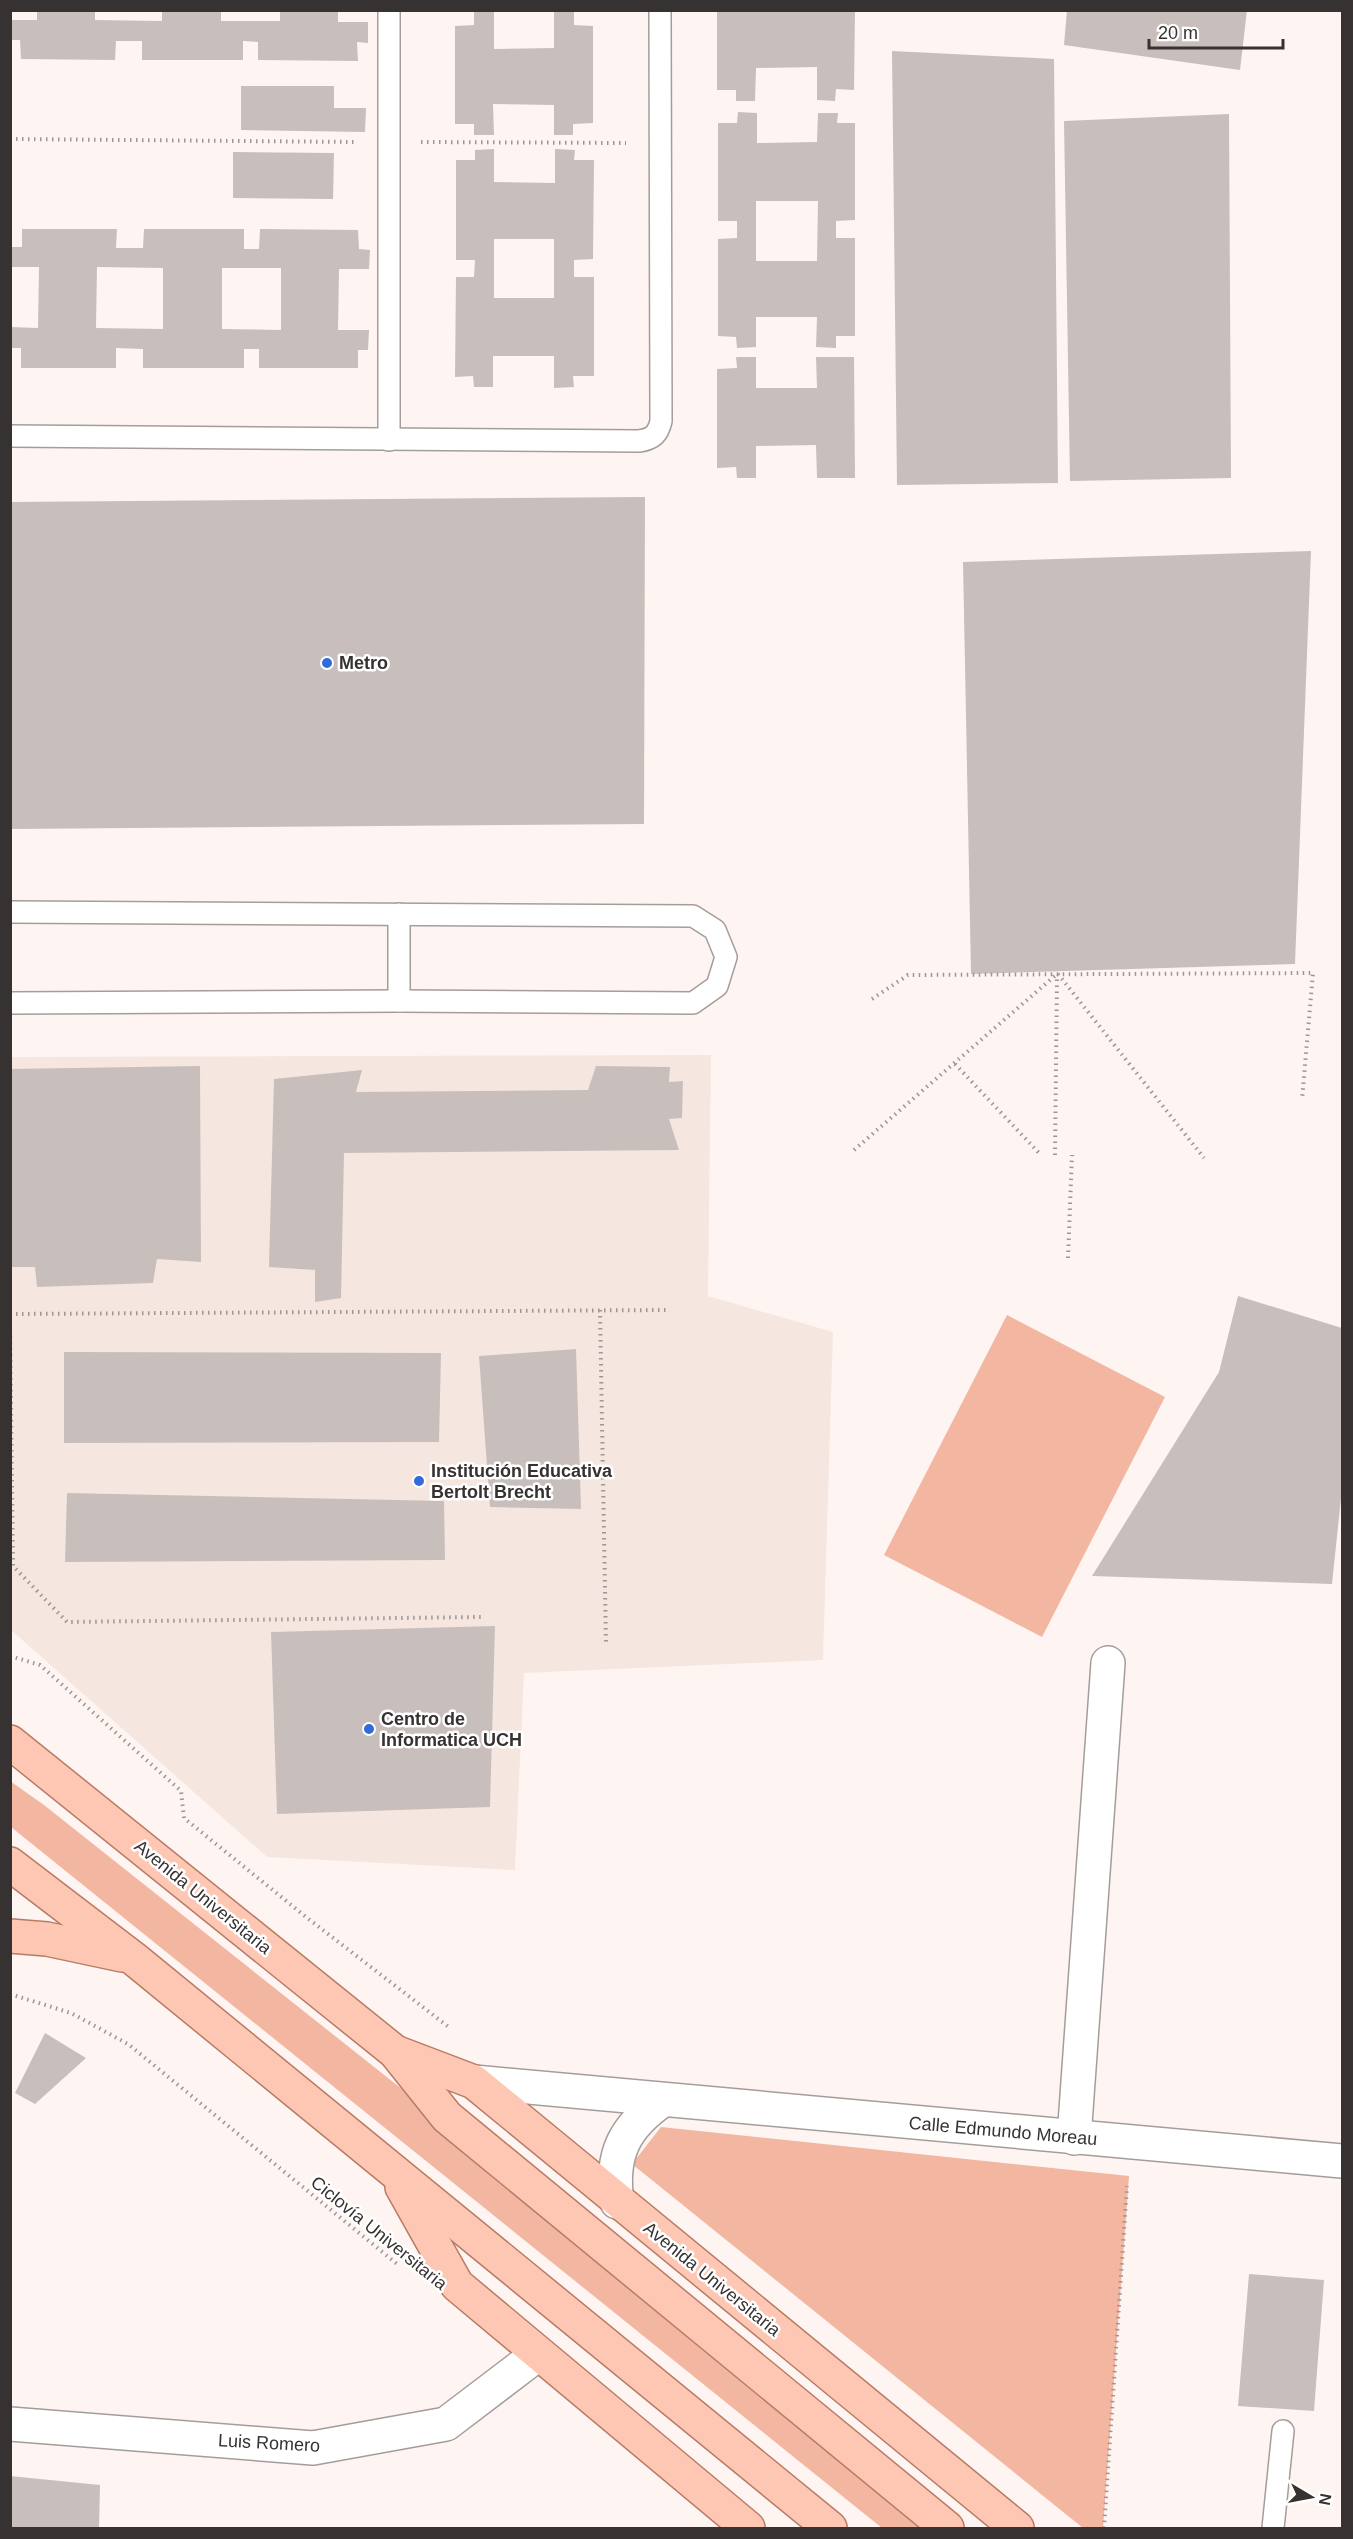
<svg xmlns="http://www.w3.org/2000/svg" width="1353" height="2539" font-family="Arial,sans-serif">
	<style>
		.built { fill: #f6e6e0 }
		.green { fill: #f3b6a1 }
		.building { fill: #c8bfbc; fill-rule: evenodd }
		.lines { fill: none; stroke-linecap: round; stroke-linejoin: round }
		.lane-casing { stroke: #a59d9a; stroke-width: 24 }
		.street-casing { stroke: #a59d9a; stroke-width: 36 }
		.secondary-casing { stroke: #a59d9a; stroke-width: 36 }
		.primary-casing { stroke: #b87b65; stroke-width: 36 }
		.path { stroke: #9c9694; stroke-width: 4; stroke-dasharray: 1.5 4.5; stroke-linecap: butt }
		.lane { stroke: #fff; stroke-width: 21 }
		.street { stroke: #fff; stroke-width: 33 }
		.secondary { stroke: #fff; stroke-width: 33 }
		.primary { stroke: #fec7b3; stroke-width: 33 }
		.poi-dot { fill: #316ad9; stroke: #fff; stroke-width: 2 }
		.labels { text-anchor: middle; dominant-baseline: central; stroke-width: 5; stroke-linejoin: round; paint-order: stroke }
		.poi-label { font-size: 18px; font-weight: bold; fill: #363231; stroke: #fff; text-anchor: start }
		.street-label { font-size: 18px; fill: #363231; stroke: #fff }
	</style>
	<rect width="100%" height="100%" fill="#fef5f2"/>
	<path class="built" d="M711,1055L708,1296L833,1332L823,1660L524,1673L515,1870L267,1857L11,1630V1057Z"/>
	<g class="green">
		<path d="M1007,1315L1165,1397L1042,1637L884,1555Z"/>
		<path d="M10,1781L44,1805L955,2528H882L11,1827Z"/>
		<path d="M661,2127L1129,2176L1103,2528H1083L632,2164Z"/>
	</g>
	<g class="building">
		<path d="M37,10H95V20L162,21V10H221V21H280V10H338V22H368V43L357,42L358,61L258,60V42L243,41V60H142V41H116L115,60L21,59L20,40H10V20H37Z"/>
		<path d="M474,10H494V49L554,48V10H574V25L593,26V123L573,124V135H554V105L493,104L494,135H474V124H455V26L474,25Z"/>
		<path d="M717,10H855L854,90L836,89L835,101L817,100V67L756,68L755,101H736V90H717Z"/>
		<path d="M1067,10H1247L1240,70L1064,45Z"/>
		<path d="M892,51L1054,59L1058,483L897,485Z"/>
		<path d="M241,86H334V108H366L365,132L241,130Z"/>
		<path d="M738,112L757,113V143L817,142L818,113H838L837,123H855V220L836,221V238H855V336H836V348L816,347L817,317H756V347L737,348L736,337L718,336V239L737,238V221H718V123H737ZM756,201H818L817,261H756Z"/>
		<path d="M1229,114L1231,478L1070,481L1064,121Z"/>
		<path d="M494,149V182L555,183V149L575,150L574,160H594L593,259L574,260V277H594V376H573L574,387L554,388V356H493V387H474L473,376L455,377L456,277H474L475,260H456V160H475V150ZM494,239H554V298H494Z"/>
		<path d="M233,152L334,153L333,199L233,198Z"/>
		<path d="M22,229H117L116,248H143L144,229H244V249H259L260,229L358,230L359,249L370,250L369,269H339L338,330H369L368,350H358V368H259V349H244V368H143V349L116,348V368H21V348H10V327L38,328L39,267H10V247H22ZM97,267L163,268V329L96,328ZM222,268H281V330L222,329Z"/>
		<path d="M736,357H756V388H817L816,357H854L855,478H817L816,445L756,446V478H737L736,467L717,468V369L737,368Z"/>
		<path d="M645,497L644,824L10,829V502Z"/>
		<path d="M1311,551L1295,964L971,974L963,562Z"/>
		<path d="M200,1066L201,1262L157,1259L153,1283L37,1287L35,1267H10V1069Z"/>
		<path d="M596,1066L670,1067L669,1082L683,1081L682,1118L669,1119L679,1150L344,1153L341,1298L315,1302V1270L269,1267L274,1079L362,1070L356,1092L588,1090Z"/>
		<path d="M1238,1296L1342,1328V1489L1332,1584L1092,1576L1219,1372Z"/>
		<path d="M576,1349L581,1509L490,1507L479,1356Z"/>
		<path d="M64,1352L441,1353L439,1442L64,1443Z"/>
		<path d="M67,1493L444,1501L445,1560L65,1562Z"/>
		<path d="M495,1626L490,1807L277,1814L271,1632Z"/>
		<path d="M45,2033L86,2058L35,2104L15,2093Z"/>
		<path d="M1249,2274L1324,2280L1314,2411L1238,2406Z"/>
		<path d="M10,2476L100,2485L99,2528H10Z"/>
	</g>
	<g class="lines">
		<defs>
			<g id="lane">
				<path d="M10,436L639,441C653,439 658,434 661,421L660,10"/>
				<path d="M389,440V10"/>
				<path d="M10,912L693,916L715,930L726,957L717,986L693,1003L399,1001L10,1003"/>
				<path d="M399,1001V914"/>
				<path d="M1273,2528L1283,2431"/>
			</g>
			<g id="street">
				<path d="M1074,2138L1108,1663"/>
				<path d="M10,2424L313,2448L446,2424L538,2354"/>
			</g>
			<g id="secondary">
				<path d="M474,2082L1342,2161"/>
				<path d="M617,2202C610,2154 625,2126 663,2100"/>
			</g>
			<g id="primary">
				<path d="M10,1742L395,2052L447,2117L947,2528"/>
				<path d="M10,1864L133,1958L830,2528"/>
				<path d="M10,1936L47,1939L122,1955"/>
				<path d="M395,2052L474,2082L1017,2528"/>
				<path d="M402,2187L457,2285L748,2528"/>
			</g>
		</defs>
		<use href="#lane" class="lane-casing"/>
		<use href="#street" class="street-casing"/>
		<use href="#secondary" class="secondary-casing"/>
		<use href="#primary" class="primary-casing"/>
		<g class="path">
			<path d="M10,139L356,142"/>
			<path d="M421,142L626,143"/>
			<path d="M1058,974L1204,1158"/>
			<path d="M872,999L908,975L1313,973L1302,1100"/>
			<path d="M955,1064L1040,1154"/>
			<path d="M854,1150L1057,974"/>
			<path d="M1055,1155L1057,975"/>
			<path d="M1068,1258L1072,1155"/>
			<path d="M600,1310L606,1644"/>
			<path d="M10,1314L667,1310"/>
			<path d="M10,1318L13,1566L67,1622L481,1617"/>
			<path d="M10,1656L40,1665L181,1791L184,1818L306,1917L450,2028"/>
			<path d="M10,1994L71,2013L128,2044L397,2264"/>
			<path d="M1104,2528L1127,2186"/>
		</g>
		<use href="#lane" class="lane"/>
		<use href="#street" class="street"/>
		<use href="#secondary" class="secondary"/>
		<use href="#primary" class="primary"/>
	</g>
	<g class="poi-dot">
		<circle cx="327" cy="663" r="6"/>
		<circle cx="419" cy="1481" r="6"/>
		<circle cx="369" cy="1729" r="6"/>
	</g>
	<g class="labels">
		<g class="poi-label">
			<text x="339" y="663">Metro</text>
			<text x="431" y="1471">Institución Educativa<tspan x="431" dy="21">Bertolt Brecht</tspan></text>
			<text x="381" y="1719">Centro de<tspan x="381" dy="21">Informatica UCH</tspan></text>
		</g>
		<g class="street-label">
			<text transform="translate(203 1897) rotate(39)">Avenida Universitaria</text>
			<text transform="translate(1003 2131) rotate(5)">Calle Edmundo Moreau</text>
			<text transform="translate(379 2233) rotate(39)">Ciclovía Universitaria</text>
			<text transform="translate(712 2279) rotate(39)">Avenida Universitaria</text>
			<text transform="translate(269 2443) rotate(3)">Luis Romero</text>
		</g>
	</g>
	<rect width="1353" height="2539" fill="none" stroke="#363231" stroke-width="24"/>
	<g transform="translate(1311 2497) rotate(100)" stroke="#ffffff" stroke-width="4.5" paint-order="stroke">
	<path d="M0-4.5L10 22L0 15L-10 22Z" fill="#363231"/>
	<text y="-9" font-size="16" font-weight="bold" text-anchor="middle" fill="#363231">N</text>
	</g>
	<path d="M1149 39v9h134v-9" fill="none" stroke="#363231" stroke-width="3"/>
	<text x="1158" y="39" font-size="18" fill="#363231" stroke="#ffffff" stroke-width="4.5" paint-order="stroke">20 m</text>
</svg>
